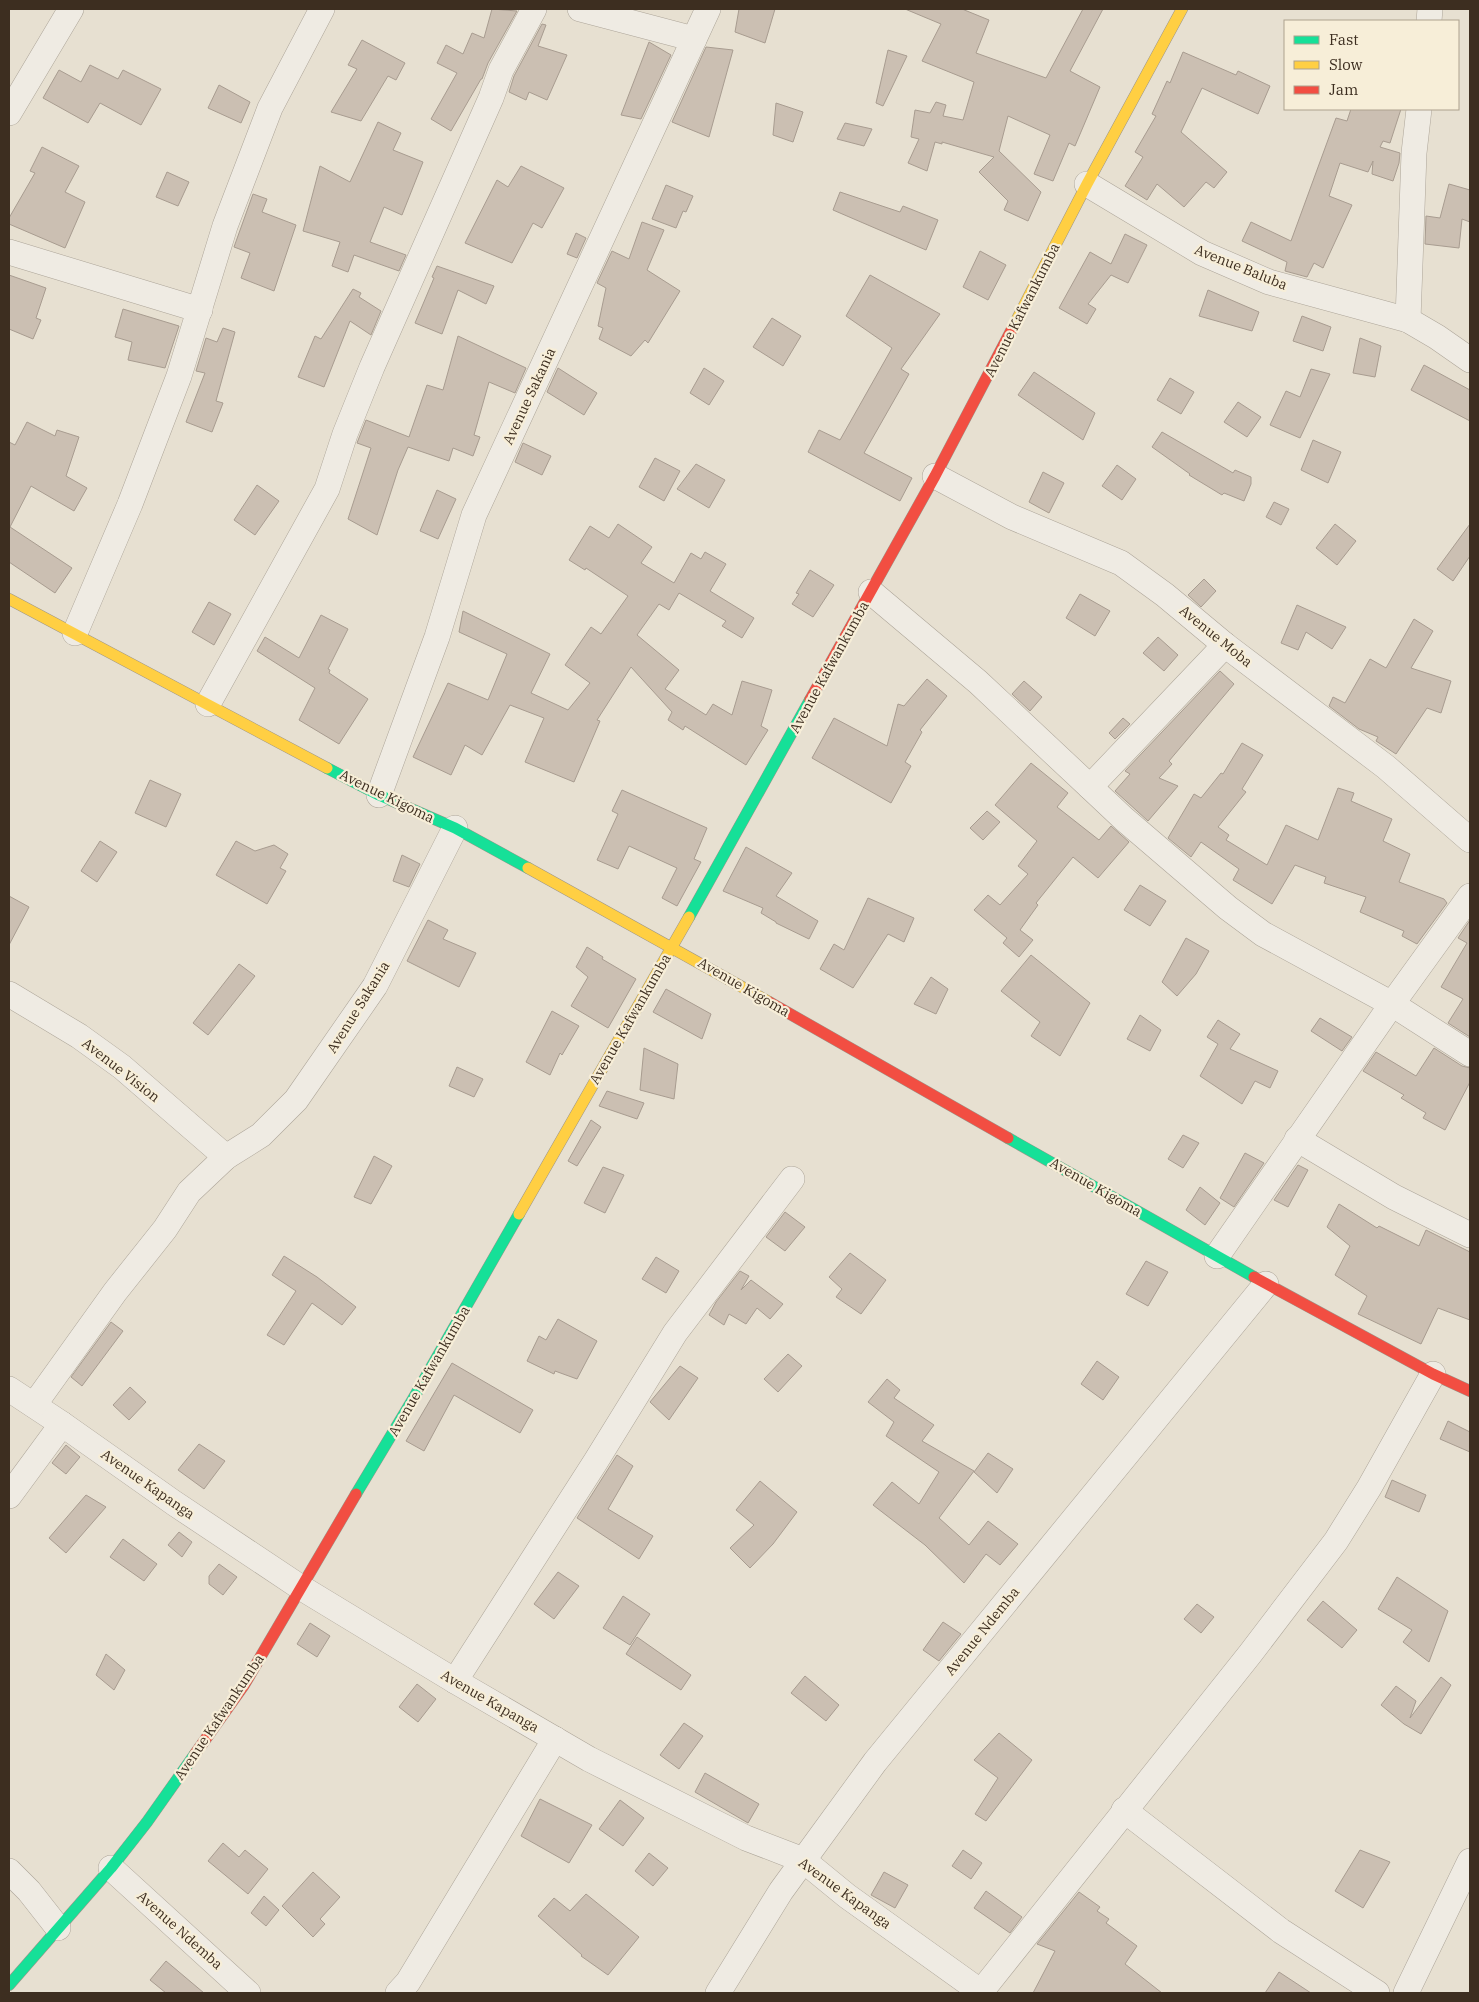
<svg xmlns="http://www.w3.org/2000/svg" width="1479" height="2002" font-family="'IBM Plex Serif',serif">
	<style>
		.building { fill: #cbbfb2; stroke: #a89c90 }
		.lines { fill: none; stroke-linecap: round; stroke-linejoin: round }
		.street-casing { stroke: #ada599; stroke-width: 26 }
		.fast-casing { stroke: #9c958a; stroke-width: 12 }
		.slow-casing { stroke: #9c958a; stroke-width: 12 }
		.jam-casing { stroke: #9c958a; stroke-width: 12 }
		.street { stroke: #efebe3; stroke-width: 25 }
		.fast { stroke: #16e098; stroke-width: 11 }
		.slow { stroke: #ffcf43; stroke-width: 11 }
		.jam { stroke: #f24e42; stroke-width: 11 }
		.labels { text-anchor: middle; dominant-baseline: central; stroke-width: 4.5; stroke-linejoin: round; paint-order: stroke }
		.street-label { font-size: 14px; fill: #3d2e20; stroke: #f7eed8 }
	</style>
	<rect width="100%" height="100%" fill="#e7e0d1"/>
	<g class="building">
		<path d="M492,9L517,11L488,63L482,79H481L451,131L431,119L457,73L437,63L446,45L463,54L472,33L484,38Z"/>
		<path d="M739,9H775L765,43L735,32Z"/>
		<path d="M905,9H962L989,20L976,53L1046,78L1083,9H1103L1070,71L1100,87L1075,146L1069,143L1053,181L1034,174L1050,135L1008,116L999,151L1041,192L1028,221L1004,210L1008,201L979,172L994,157L942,142V144L935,142L927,171L908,163L919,139L911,137L915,110L930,113L936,102L946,105L943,116L963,120L974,82L922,61L941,24Z"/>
		<path d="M542,24L546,25L538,46L567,55L547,100L529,92L526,100L509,92L514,76Z"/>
		<path d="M362,40L405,63L396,80L388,76L361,121L331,112L357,69L348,65Z"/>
		<path d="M649,42L671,55L641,119L621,115Z"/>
		<path d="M706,47L733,50L709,137L672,122Z"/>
		<path d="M888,50L907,56L883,106L876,103Z"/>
		<path d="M1183,52L1236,75L1238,71L1270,86L1258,114L1202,88L1181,132L1227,172L1214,188L1206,182L1184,207L1157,184L1147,200L1125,186L1143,157L1135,152L1156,116L1152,114L1167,81L1170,83Z"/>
		<path d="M90,65L118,79L123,70L161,89L141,125L100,103L88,123L43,98L59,70L81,82Z"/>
		<path d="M219,85L250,102L241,123L208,108Z"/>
		<path d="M776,103L803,112L793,142L773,135Z"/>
		<path d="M1351,109H1401L1390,143L1383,141L1380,147L1400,153L1399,163L1393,181L1372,174L1373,161L1368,172L1340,163L1329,196L1352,205L1323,268L1314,263L1307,277L1285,271L1287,262L1242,241L1251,222L1291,241L1336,118L1347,121Z"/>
		<path d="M378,122L401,133L393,150L423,162L402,215L384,207L370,242L406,255L399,271L354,255L348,272L332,266L340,242L303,231L320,166L350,182Z"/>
		<path d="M845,123L872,129L864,146L837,139Z"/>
		<path d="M42,147L79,166L65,192L85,202L65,248L9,224V218L35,173L30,171Z"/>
		<path d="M521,166L564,188L542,228L533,223L512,263L465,243L497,180L508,187Z"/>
		<path d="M167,172L189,182L178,206L156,197Z"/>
		<path d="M1449,184L1470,190V222L1462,219L1459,248L1425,244L1426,216L1440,218Z"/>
		<path d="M666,185L693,196L686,212L683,211L676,228L652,219Z"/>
		<path d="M840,192L900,212L903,206L938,220L926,250L833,210Z"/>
		<path d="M253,194L267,199L262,212L296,225L274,291L241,278L250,253L234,247Z"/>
		<path d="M642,222L664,230L647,270L680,291L648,343L645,340L631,356L599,339L603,328L598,326L606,288L597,283L612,251L629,259Z"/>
		<path d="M576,233L586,238L577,258L567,254Z"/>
		<path d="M1125,234L1147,245L1128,283L1111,275L1088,304L1096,309L1087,324L1059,308L1090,252L1111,264Z"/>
		<path d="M980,251L1006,265L988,300L963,287Z"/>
		<path d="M437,266L494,286L486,304L458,290L442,334L415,323L434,278L432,277Z"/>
		<path d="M9,275L46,288L36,318L41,320L33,339L9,329Z"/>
		<path d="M870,275L940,314L901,369L909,374L864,453L912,478L900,501L808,452L819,430L840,440L892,348L846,316Z"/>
		<path d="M353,289L361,293L359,297L381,311L371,335L350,321L324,387L298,377L315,336L321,339Z"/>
		<path d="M1208,290L1259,312L1252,331L1199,316Z"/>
		<path d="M123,309L179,326L165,368L128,360L132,342L115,337Z"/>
		<path d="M1302,316L1331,327L1323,351L1293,341Z"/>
		<path d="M772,318L801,336L783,366L753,347Z"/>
		<path d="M223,328L235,332L216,401L223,403L212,432L186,422L205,373L196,371L206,338L217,342Z"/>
		<path d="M458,336L526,368L515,393L489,382L474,435L480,437L473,456L453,448L449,461L408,447L398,470L377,535L348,519L371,448L357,443L366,420L409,437L427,385L443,390Z"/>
		<path d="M1360,338L1381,346L1375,377L1353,373Z"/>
		<path d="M1424,365L1470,390V421L1411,390Z"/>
		<path d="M558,368L597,393L584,415L547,392Z"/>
		<path d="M704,368L724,381L709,405L690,393Z"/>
		<path d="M1311,369L1330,374L1300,438L1270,425L1286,391L1300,397Z"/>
		<path d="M1034,372L1095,413L1083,440L1018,395Z"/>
		<path d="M1170,378L1194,392L1181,414L1157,400Z"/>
		<path d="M1238,402L1261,417L1247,437L1224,422Z"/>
		<path d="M27,422L55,436L57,430L79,437L66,476L87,488L74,511L31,486L10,527L72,568L55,593L9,562V442L15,445Z"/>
		<path d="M1162,432L1233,473L1235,470L1251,477V484L1244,501L1224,493L1222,495L1189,475L1190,474L1152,447Z"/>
		<path d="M1313,440L1341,452L1328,483L1301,470Z"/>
		<path d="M523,443L551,456L542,475L515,462Z"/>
		<path d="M655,458L680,471L664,501L639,487Z"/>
		<path d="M696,464L725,480L709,508L677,489Z"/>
		<path d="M1117,465L1136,479L1122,500L1102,486Z"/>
		<path d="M1043,472L1064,483L1049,513L1029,502Z"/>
		<path d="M257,485L279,501L255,535L234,520Z"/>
		<path d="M437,490L456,499L438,539L420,531Z"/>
		<path d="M1274,502L1289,509L1281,525L1266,517Z"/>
		<path d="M618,524L652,547L641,563L674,583L691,553L701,559L705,552L726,564L710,591L754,618L742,638L722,626L726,621L679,593L669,610L659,604L637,635L679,670L665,689L706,715L713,704L732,715L742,681L772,690L761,726L768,730L746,765L685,726L683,730L668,720L672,712L631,667L597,720L600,721L574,782L525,762L544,718L510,705L482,755L465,745L451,775L413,757L448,683L488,700L507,654L459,632L463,611L550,654L531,693L568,710L590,683L565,665L591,627L601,634L628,596L586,568L585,570L569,560L590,526L609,538Z"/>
		<path d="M1335,524L1356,541L1337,565L1316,548Z"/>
		<path d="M1470,524V556L1453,581L1437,569Z"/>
		<path d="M810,570L834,585L813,617L792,604L799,594L796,593Z"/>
		<path d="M1204,579L1216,591L1201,607L1188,595Z"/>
		<path d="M1080,594L1110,611L1095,636L1066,618Z"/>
		<path d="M209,602L231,614L214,645L192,632Z"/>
		<path d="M1297,605L1346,627L1332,649L1306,632L1298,650L1281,643Z"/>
		<path d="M321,615L348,629L328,669L330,670L329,673L368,699L339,744L299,720L315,688L257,651L265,637L299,658Z"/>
		<path d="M1414,619L1433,631L1411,668L1451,681L1441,713L1427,708L1396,754L1376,741L1378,737L1359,729L1329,706L1333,697L1345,703L1370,659L1386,668Z"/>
		<path d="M1158,637L1178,655L1164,671L1143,653Z"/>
		<path d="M1220,671L1234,684L1169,761L1172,764L1159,778L1178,786L1148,821L1115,791L1130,774L1125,771Z"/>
		<path d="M927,679L947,696L920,730L922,732L905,762L911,766L891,803L812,758L834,718L887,746L898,704L904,706Z"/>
		<path d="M1024,681L1042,697L1030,711L1012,694Z"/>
		<path d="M1123,718L1130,724L1115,739L1109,733Z"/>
		<path d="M1242,743L1263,755L1242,789L1246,792L1218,827L1229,835L1226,840L1267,865L1286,825L1318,840L1338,788L1354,793L1351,801L1392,819L1383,841L1410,854L1399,882L1444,899L1447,903L1417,944L1402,936L1404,931L1360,912L1366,897L1324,883L1326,877L1295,865L1272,904L1233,880L1239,869L1201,842L1191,857L1168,838L1194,794L1201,798L1221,773L1223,774Z"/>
		<path d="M1031,763L1068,793L1057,807L1099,840L1111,826L1129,842L1098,878L1073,857L1036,903L1038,905L1020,930L1033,940L1019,957L1003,943L1007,938L974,910L988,895L1000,905L1028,874L1018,866L1037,841L995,805Z"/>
		<path d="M150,780L181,794L166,827L135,813Z"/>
		<path d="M622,790L707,828L694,859L701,862L677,906L662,898L677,868L629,846L618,869L597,860L618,814L612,811Z"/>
		<path d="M987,811L1000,822L983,840L970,828Z"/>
		<path d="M100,841L117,852L97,882L81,871Z"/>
		<path d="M236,841L255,851L274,845L288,854L280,868L286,871L267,904L216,875Z"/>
		<path d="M746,847L792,873L776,896L818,921L809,939L776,923V922L761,913L763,908L723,891Z"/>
		<path d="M402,855L420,864L409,887L393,881Z"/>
		<path d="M1140,885L1166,901L1150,926L1124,910Z"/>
		<path d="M9,896L29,907L9,945Z"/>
		<path d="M868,898L914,918L904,942L888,934L853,988L820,969L834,944L844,950Z"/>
		<path d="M428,920L448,930L443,939L476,953L459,987L407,961Z"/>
		<path d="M1470,920V1037L1448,1023L1463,999L1441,987L1467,943L1458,938Z"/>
		<path d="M1186,938L1209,951L1196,974L1177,996L1162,982Z"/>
		<path d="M587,947L603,957L602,959L636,979L608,1028L571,1006L588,977L576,967Z"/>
		<path d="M1031,955L1090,1003L1060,1056L1031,1036L1040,1022L1001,991Z"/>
		<path d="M239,964L255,976L208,1035L193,1023Z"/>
		<path d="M931,977L948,989L936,1014L914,1004Z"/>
		<path d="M666,989L711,1014L702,1039L653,1012Z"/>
		<path d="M552,1011L579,1026L562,1055L560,1053L550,1075L526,1062Z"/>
		<path d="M1140,1015L1161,1030L1150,1051L1127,1039Z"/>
		<path d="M1320,1018L1352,1037L1342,1051L1311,1031Z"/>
		<path d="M1218,1020L1240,1034L1230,1049L1278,1071L1270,1088L1255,1081L1242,1104L1200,1076L1218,1044L1207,1037Z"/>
		<path d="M644,1048L678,1064L674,1099L640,1090Z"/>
		<path d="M1434,1048L1462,1066L1470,1068V1082L1445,1130L1423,1118L1426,1113L1401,1098L1404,1095L1363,1071L1376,1052L1416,1076Z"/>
		<path d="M457,1067L483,1079L474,1097L449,1086Z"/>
		<path d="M607,1091L644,1103L637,1119L599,1106Z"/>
		<path d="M591,1120L601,1127L577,1166L568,1161Z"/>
		<path d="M1183,1135L1199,1143L1183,1168L1168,1159Z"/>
		<path d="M1245,1153L1264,1163L1234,1207L1220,1198Z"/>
		<path d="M374,1156L392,1166L371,1204L354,1197Z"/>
		<path d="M1298,1165L1308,1170L1288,1207L1274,1200Z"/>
		<path d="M603,1167L624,1175L605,1213L584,1203Z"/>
		<path d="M1200,1187L1220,1203L1205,1225L1186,1210Z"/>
		<path d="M1339,1204L1377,1228L1379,1226L1419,1246L1426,1230L1470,1252V1320L1438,1308L1421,1344L1358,1314L1367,1296L1335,1275L1350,1246L1327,1227Z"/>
		<path d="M785,1212L805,1227L785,1251L766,1237Z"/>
		<path d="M850,1253L886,1280L861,1314L836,1297L842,1289L829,1277Z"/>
		<path d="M284,1256L317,1277L356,1307L342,1325L312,1303L284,1345L267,1335L296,1291L272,1275Z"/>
		<path d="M656,1257L679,1271L666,1293L642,1279Z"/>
		<path d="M1146,1261L1168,1272L1148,1306L1126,1294Z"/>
		<path d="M740,1271L749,1276L741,1290L751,1280L783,1304L770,1319L757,1308L746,1324L729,1314L724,1325L709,1315L716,1302Z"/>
		<path d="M558,1319L597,1341L577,1379L555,1371L554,1374L527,1361L539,1336L546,1340Z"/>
		<path d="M111,1322L123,1331L82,1386L71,1377Z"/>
		<path d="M788,1354L802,1366L778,1392L764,1379Z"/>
		<path d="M1097,1361L1119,1377L1103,1400L1081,1384Z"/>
		<path d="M452,1363L533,1410L520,1433L454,1395L424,1451L406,1441Z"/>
		<path d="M680,1366L698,1378L669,1420L650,1402Z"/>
		<path d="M887,1379L900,1390L894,1398L934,1425L922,1441L974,1471L939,1518L969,1545L988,1521L1018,1544L1000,1565L986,1554L964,1583L925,1545L873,1505L892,1482L919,1504L939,1472L886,1436L894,1422L868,1402Z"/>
		<path d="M130,1387L146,1402L129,1420L113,1405Z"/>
		<path d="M1448,1421L1470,1432V1452L1440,1439Z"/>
		<path d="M199,1444L225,1461L204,1489L178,1470Z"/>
		<path d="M66,1445L80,1457L66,1474L52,1463Z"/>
		<path d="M988,1453L1013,1469L997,1493L974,1472Z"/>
		<path d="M617,1455L633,1466L608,1509L653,1536L639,1559L577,1518Z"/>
		<path d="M1392,1480L1426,1495L1419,1512L1385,1497Z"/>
		<path d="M760,1481L797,1512L773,1544L750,1568L730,1548L754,1525L736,1510Z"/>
		<path d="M86,1495L106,1507L66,1553L49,1538Z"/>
		<path d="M179,1532L192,1542L182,1557L168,1545Z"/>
		<path d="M123,1539L157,1564L144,1581L110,1557Z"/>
		<path d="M219,1564L237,1577L223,1595L209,1584V1576Z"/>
		<path d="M558,1572L579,1586L554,1619L534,1604Z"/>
		<path d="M1397,1577L1448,1611L1429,1662L1403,1642L1412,1630L1378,1609Z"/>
		<path d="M623,1596L650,1614L630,1645L603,1628Z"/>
		<path d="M1323,1601L1357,1630L1342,1648L1307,1620Z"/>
		<path d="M1197,1604L1214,1617L1201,1633L1184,1619Z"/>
		<path d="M943,1622L961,1634L939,1661L923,1650Z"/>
		<path d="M310,1623L330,1636L317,1657L297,1644Z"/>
		<path d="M637,1637L691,1675L681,1690L626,1654Z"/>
		<path d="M106,1654L125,1670L114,1690L96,1675Z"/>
		<path d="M805,1676L839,1705L826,1721L791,1693Z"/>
		<path d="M1441,1677L1451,1685L1421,1734L1404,1724L1381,1705L1396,1686L1416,1701L1410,1718Z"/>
		<path d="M417,1684L436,1699L418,1722L399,1707Z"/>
		<path d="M684,1723L703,1736L679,1769L660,1755Z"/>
		<path d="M999,1733L1032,1760L986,1821L975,1814L998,1778L974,1760Z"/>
		<path d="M705,1773L759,1804L748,1823L695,1792Z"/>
		<path d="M540,1799L592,1825L569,1863L521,1836Z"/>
		<path d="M620,1800L644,1818L623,1846L599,1829Z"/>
		<path d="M223,1843L239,1857L245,1850L268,1869L248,1894L208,1861Z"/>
		<path d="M963,1850L982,1863L971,1879L952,1866Z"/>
		<path d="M1360,1850L1390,1862L1363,1908L1335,1891Z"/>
		<path d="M649,1853L668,1868L653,1886L635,1871Z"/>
		<path d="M313,1872L340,1897L320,1919L325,1924L313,1937L282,1906Z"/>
		<path d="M884,1872L908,1885L895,1908L871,1895Z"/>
		<path d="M986,1891L1022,1917L1010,1933L974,1908Z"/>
		<path d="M1079,1892L1100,1907L1097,1911L1109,1919L1106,1923L1137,1946L1125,1964L1162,1993H1033L1055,1951L1037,1944Z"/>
		<path d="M586,1894L639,1937L608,1975L581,1956L582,1955L538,1916L554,1898L570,1911Z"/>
		<path d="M264,1896L279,1910L266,1926L251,1913Z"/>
		<path d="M166,1961L204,1993H166L150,1980Z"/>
		<path d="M1279,1972L1311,1993H1265Z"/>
	</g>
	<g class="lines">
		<defs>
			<g id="street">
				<path d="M580,9L694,39"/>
				<path d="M1429,21L1430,9"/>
				<path d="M9,113L71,9"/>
				<path d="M1087,184L1202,253L1269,282L1408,320L1437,337L1470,360"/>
				<path d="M9,252L200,310"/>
				<path d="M1408,320L1414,153L1419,109"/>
				<path d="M935,476L1012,517L1121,563L1165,595L1225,645L1386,767L1470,840"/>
				<path d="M871,592L978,682L1090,787L1225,645"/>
				<path d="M75,633L130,504L179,376L225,226L270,108L322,9"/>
				<path d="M208,704L327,489L345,434L372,367L491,98L501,70L534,9"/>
				<path d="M1090,787L1124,819L1228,908L1263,934L1392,1004L1470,1054"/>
				<path d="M379,795L437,637L474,515L708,9"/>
				<path d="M9,994L79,1036L122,1067L226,1157"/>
				<path d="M1297,1139L1394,1197L1470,1235"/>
				<path d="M1217,1256L1392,1004L1470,896"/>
				<path d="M9,1389L62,1424L174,1503L300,1587L455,1681L589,1759L746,1838L803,1860L847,1896L981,1992"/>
				<path d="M34,1405L115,1292L165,1229L189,1192L226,1157L261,1135L296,1100L375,986L455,828"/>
				<path d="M9,1496L62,1424"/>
				<path d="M455,1681L596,1461L675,1333L792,1179"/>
				<path d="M1124,1810L1281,1931L1377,1993"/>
				<path d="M111,1868L248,1993"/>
				<path d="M9,1871L29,1891L58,1928"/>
				<path d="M398,1993L408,1982L555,1739"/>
				<path d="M718,1993L781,1891L875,1762L1266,1284"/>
				<path d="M980,1993L1250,1654L1336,1541L1369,1488L1433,1374"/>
				<path d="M1406,1993L1470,1861"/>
			</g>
			<g id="fast">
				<path d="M327,768L379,795L455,828L528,868"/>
				<path d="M689,917L810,700"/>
				<path d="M1008,1138L1254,1277"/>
				<path d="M356,1494L413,1399L519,1214"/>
				<path d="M9,1985L111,1868L147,1822L195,1754"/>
			</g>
			<g id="slow">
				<path d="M1012,329L1087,184L1182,9"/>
				<path d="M9,599L327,768"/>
				<path d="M528,868L769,1002"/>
				<path d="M519,1214L689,917"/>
			</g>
			<g id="jam">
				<path d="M810,700L935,476L1012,329"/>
				<path d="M769,1002L1008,1138"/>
				<path d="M1254,1277L1433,1374L1470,1391"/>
				<path d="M195,1754L244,1685L356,1494"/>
			</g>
		</defs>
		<use href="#street" class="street-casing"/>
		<use href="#fast" class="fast-casing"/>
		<use href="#slow" class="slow-casing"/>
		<use href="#jam" class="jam-casing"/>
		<use href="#street" class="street"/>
		<use href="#fast" class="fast"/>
		<use href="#slow" class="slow"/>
		<use href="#jam" class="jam"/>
	</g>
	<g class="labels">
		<g class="street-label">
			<text transform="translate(1241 267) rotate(22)">Avenue Baluba</text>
			<text transform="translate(1022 310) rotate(-63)">Avenue Kafwankumba</text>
			<text transform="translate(529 396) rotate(-65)">Avenue Sakania</text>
			<text transform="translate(1216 636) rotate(39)">Avenue Moba</text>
			<text transform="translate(829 667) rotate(-61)">Avenue Kafwankumba</text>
			<text transform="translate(387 796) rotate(26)">Avenue Kigoma</text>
			<text transform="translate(744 987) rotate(30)">Avenue Kigoma</text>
			<text transform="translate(358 1007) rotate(-58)">Avenue Sakania</text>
			<text transform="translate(630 1019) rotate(-60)">Avenue Kafwankumba</text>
			<text transform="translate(121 1070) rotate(38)">Avenue Vision</text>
			<text transform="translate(1096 1187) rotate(30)">Avenue Kigoma</text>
			<text transform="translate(429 1371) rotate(-60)">Avenue Kafwankumba</text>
			<text transform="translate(148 1484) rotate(35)">Avenue Kapanga</text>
			<text transform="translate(982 1631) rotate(-51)">Avenue Ndemba</text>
			<text transform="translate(490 1701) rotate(30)">Avenue Kapanga</text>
			<text transform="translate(219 1717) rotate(-56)">Avenue Kafwankumba</text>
			<text transform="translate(845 1893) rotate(36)">Avenue Kapanga</text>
			<text transform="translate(180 1930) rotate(42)">Avenue Ndemba</text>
		</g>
	</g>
	<rect width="1479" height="2002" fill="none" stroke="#3d2e20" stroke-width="20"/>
	<rect x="1284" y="20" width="175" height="90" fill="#f7eed8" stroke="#ada18e"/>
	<rect x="1294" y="36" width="25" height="8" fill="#16e098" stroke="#ada18e"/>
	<text x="1329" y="45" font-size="15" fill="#3d2e20">Fast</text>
	<rect x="1294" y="61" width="25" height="8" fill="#ffcf43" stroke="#ada18e"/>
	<text x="1329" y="70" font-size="15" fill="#3d2e20">Slow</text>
	<rect x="1294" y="86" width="25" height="8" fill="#f24e42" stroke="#ada18e"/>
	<text x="1329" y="95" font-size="15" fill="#3d2e20">Jam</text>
</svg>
